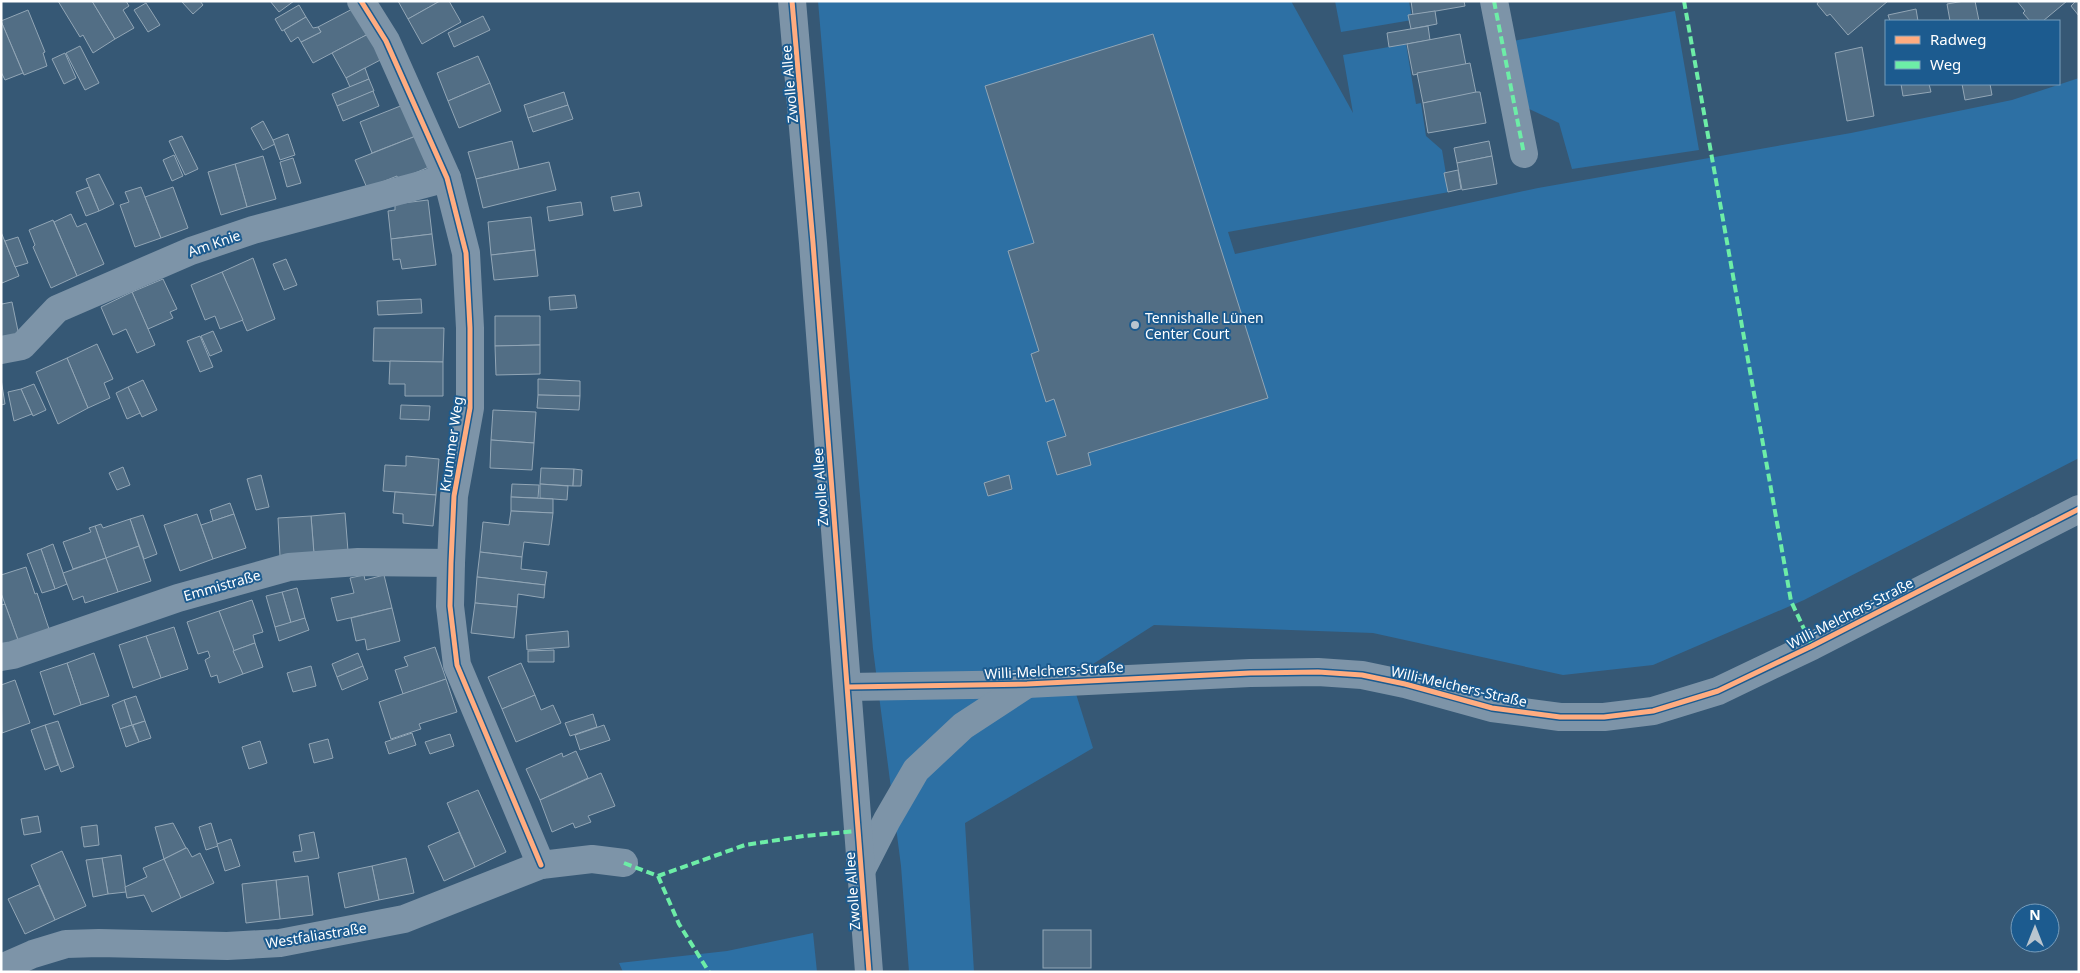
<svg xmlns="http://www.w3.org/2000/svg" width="2080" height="973" font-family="'Noto Sans',sans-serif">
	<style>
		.green { fill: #2d70a4 }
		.building { fill: #526e85; stroke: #92a6b6 }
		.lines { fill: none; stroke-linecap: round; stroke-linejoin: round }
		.minor { stroke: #7d94a8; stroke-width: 28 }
		.tertiary { stroke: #7d94a8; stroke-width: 28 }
		.quiet { stroke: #6deda7; stroke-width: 4; stroke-dasharray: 8 4; stroke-linecap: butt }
		.cycleway-casing { stroke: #1c5b8f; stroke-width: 8 }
		.cycleway { stroke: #ffac80; stroke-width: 5 }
		.poi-dot { fill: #b9c5cf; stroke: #1c5b8f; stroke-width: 2 }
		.labels { text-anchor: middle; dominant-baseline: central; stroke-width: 4; stroke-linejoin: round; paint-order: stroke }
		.street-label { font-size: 14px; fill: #fff; stroke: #1c5b8f }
		.poi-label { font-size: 14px; fill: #fff; stroke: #1c5b8f; text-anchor: start }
	</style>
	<rect width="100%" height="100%" fill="#365875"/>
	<g class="green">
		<path d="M818,1H1291L1353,113L1343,55L1406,44L1416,104L1421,103L1426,136L1442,150L1449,192L1228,232L1235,254L1538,188L1851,133L2012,100L2079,78V458L1804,600L1653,665L1563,675L1373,633L1154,625L1071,678L1093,748L965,823L974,972H909L901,866L873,649Z"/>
		<path d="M1335,1H1409L1412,20L1341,32Z"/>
		<path d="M1675,11L1699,150L1572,169L1559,123L1525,107L1513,41Z"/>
		<path d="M813,933L817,972H623L619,963L727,951Z"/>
	</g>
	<g class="building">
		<path d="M58,1H92L115,39L93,53L83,35L80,37Z"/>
		<path d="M92,1H126L129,6L123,10L134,28L115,39Z"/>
		<path d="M200,1L203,5L193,14L182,2Z"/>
		<path d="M270,1H294L279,12Z"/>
		<path d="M398,1H440L408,19Z"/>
		<path d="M440,1H449L461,22L422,44L408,19Z"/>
		<path d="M1411,1H1464L1465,6L1413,15Z"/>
		<path d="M1819,1H1888L1848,35L1830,14L1827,16L1817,4Z"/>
		<path d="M1964,1H1975L1979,21H1950L1947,4Z"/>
		<path d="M2017,1H2067L2043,21H2030L2023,13L2025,11Z"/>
		<path d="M2076,1H2079V16L2071,6Z"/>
		<path d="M146,3L160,25L148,32L134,10Z"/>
		<path d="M299,5L306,17L282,31L275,19Z"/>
		<path d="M358,6L372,32L313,63L301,42L321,32L318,27Z"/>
		<path d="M1916,9L1918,21H1890L1888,15Z"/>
		<path d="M28,10L45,52L43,53L47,66L24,75L1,21Z"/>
		<path d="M1435,11L1437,24L1411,29L1408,15Z"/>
		<path d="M483,16L490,30L454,47L448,33Z"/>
		<path d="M306,17L313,28L318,27L321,32L301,42L298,37L291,42L284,30Z"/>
		<path d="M1,21L23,73L5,80L1,72Z"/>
		<path d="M1428,26L1430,40L1389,47L1387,33Z"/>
		<path d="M372,32L386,57L346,78L332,53Z"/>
		<path d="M1153,34L1268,398L1088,453L1091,465L1057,475L1047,442L1066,436L1054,399L1046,402L1031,354L1039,351L1008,251L1034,243L985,86Z"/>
		<path d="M1460,34L1466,65L1413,75L1407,44Z"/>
		<path d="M80,46L99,83L85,90L66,53Z"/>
		<path d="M1862,47L1874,116L1847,121L1835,53Z"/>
		<path d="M65,53L76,78L64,84L52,59Z"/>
		<path d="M478,56L490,83L448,101L437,73Z"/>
		<path d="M1470,63L1476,93L1423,103L1417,73Z"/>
		<path d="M365,68L369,79L350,87L346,78Z"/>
		<path d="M369,79L374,91L337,106L332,94Z"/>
		<path d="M490,83L501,111L459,128L448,101Z"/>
		<path d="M1901,84H1929L1931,92L1903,96Z"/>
		<path d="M1962,84H1990L1992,95L1965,100Z"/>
		<path d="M373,91L379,106L343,121L337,106Z"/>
		<path d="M564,92L568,105L528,118L524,105Z"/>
		<path d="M1476,92H1480L1486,123L1428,133L1423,103Z"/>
		<path d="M408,103L421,134L372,153L360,122Z"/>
		<path d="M568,105L573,119L533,132L528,118Z"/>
		<path d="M263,121L275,144L263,150L251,128Z"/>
		<path d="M288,134L295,155L280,160L273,140Z"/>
		<path d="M421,134L434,165L398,180L397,176L367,188L355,160Z"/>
		<path d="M182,136L198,169L185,175L169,141Z"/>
		<path d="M512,141L519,169L476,179L468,152Z"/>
		<path d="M1489,141L1492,156L1457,163L1454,148Z"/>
		<path d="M174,155L183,176L172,181L163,160Z"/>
		<path d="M263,156L276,199L247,207L235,164Z"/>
		<path d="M1492,156L1497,184L1462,190L1457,163Z"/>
		<path d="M293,158L301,183L287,187L280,162Z"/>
		<path d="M549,162L556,190L483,208L476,179Z"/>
		<path d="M235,164L247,207L221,215L208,172Z"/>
		<path d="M1458,170L1461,189L1448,192L1444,173Z"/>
		<path d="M99,174L114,204L99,211L86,179Z"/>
		<path d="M89,187L99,211L86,216L76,192Z"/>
		<path d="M141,187L161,238L135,247L120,205L129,202L125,192Z"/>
		<path d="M173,187L188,228L161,238L145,197Z"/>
		<path d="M639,192L642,206L614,211L611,197Z"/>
		<path d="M428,200L432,234L391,239L388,211L395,210V204Z"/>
		<path d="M581,202L583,215L549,221L547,207Z"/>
		<path d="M71,214L77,227L86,223L104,264L77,276L54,222Z"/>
		<path d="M531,217L535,250L491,255L488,222Z"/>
		<path d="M53,220L77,276L51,288L33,247L35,245L29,230Z"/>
		<path d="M1,232L19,276L2,283L1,280Z"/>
		<path d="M432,234L436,265L402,269L400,259L393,260L391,239Z"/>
		<path d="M18,237L28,263L15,267L5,241Z"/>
		<path d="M535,250L538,276L494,280L491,255Z"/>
		<path d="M253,258L275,319L247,331L222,272Z"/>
		<path d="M286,259L297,285L284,290L273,264Z"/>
		<path d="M222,272L243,320L220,329L215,316L205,320L191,285Z"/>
		<path d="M163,279L177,309L170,312L173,318L148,329L132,292Z"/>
		<path d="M132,292L155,345L137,353L126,329L113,335L101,307Z"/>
		<path d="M575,295L577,308L550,310L549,297Z"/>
		<path d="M421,299L422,313L378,315L377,301Z"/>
		<path d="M1,301L2,304L12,302L19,336L1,339Z"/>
		<path d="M495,316H540V345L495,346Z"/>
		<path d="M374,328H444L443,362L373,361Z"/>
		<path d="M213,331L222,351L210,356L201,336Z"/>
		<path d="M200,336L213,367L200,372L187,341Z"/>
		<path d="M97,344L113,379L104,383L110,398L88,408L67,358Z"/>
		<path d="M540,345V374L496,375L495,346Z"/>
		<path d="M67,358L88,408L58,424L36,372Z"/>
		<path d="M390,361L443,362V396H405V384H389Z"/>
		<path d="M1,379L5,404L1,405Z"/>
		<path d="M538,379L580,381V396L538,395Z"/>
		<path d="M143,380L157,410L142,417L128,387Z"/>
		<path d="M34,384L46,410L33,416L21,389Z"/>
		<path d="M128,387L140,413L127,419L116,393Z"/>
		<path d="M21,389L32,414L14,421L8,392Z"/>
		<path d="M538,395L580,396L579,410L537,408Z"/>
		<path d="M401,405L430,406L429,420L400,419Z"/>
		<path d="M493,410L536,412L534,443L491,440Z"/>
		<path d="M491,440L534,443L532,470L490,468Z"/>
		<path d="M406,456L439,459L436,495L383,491L385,465L406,466Z"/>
		<path d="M123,467L130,485L117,490L109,473Z"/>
		<path d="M541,468L574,469L573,486L540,484Z"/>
		<path d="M574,469L582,470L581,486H573Z"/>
		<path d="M261,475L269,507L256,510L247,479Z"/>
		<path d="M1009,475L1012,489L988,496L984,483Z"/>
		<path d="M512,484L539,485L538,498L511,497Z"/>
		<path d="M540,484L568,486L567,500L540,498Z"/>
		<path d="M395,492L436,495L433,526L403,523V514L393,513Z"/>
		<path d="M511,497L553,499V513L511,511Z"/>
		<path d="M230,503L234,514L213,521L210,510Z"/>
		<path d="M511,511L553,513L549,545L524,542L522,557L480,552L483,522L509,525Z"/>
		<path d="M345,513L348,551L314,554L311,516Z"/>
		<path d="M197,514L213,559L180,571L164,525Z"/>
		<path d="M234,514L246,548L213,559L201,525Z"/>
		<path d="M143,515L157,554L144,559L130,519Z"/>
		<path d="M311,516L314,554L280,556L278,518Z"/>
		<path d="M130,519L139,546L106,558L95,526L101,524L103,528Z"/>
		<path d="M95,526L106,558L73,569L63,542L91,532L89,528Z"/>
		<path d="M53,544L67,584L55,589L41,549Z"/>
		<path d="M139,546L151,581L118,592L106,558Z"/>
		<path d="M41,549L55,589L42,593L27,554Z"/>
		<path d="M480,552L522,557L521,569L547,572L545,585L477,577Z"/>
		<path d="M106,558L118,592L85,603L83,596L73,600L63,573Z"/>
		<path d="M26,567L35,594L37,593L49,629L18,640L1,593V575Z"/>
		<path d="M364,575L365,580L384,575L392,608L337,621L331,598L354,593L350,578Z"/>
		<path d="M477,577L545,585L544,598L518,594L517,607L475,603Z"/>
		<path d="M297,588L305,618L291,623L282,592Z"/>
		<path d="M282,592L291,623L275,627L266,596Z"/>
		<path d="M252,600L263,632L253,635L255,643L233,651L219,611Z"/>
		<path d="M475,603L517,607L514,638L471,633Z"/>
		<path d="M5,604L18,640L1,646V605Z"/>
		<path d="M392,608L400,641L367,650L365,639L356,641L351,618Z"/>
		<path d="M219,611L243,674L219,683L217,675L211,677L205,660L210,657L208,651L198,654L187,622Z"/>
		<path d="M305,618L309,630L279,641L275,627Z"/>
		<path d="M174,627L188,669L161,678L146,636Z"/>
		<path d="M568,631L569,647L527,650L526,635Z"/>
		<path d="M146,636L161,678L133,688L119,645Z"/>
		<path d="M255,643L263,667L243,674L233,651Z"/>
		<path d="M435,647L446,679L403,694L395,670L408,666L404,657Z"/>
		<path d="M554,650V662H528V651Z"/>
		<path d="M94,653L109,696L81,705L67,663Z"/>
		<path d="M358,653L363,666L337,677L332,664Z"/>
		<path d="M67,663L81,705L54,715L40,672Z"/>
		<path d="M521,663L535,695L502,709L488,677Z"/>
		<path d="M311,666L316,686L293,692L287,673Z"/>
		<path d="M363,666L368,679L342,690L337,677Z"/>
		<path d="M446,679L457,712L419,724L421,729L391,739L379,702Z"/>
		<path d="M15,680L30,723L2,733L1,685Z"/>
		<path d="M535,695L541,710L553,705L561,723L516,742L502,709Z"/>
		<path d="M136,696L145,721L132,725L124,700Z"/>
		<path d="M124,700L132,725L120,729L112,705Z"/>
		<path d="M593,714L597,727L570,736L565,723Z"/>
		<path d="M58,721L74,767L61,772L45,725Z"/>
		<path d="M145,721L151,738L139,742L133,725Z"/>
		<path d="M45,725L58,765L45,770L31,730Z"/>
		<path d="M132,725L139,742L126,747L120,729Z"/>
		<path d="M604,725L610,740L580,750L575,735Z"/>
		<path d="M412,733L416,745L389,754L385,742Z"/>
		<path d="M450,734L454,746L430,754L425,742Z"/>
		<path d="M328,739L333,758L314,763L309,744Z"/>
		<path d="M260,741L267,763L249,769L242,747Z"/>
		<path d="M576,751L588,778L540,800L526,769L562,753L563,757Z"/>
		<path d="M601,773L615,806L588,816L591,822L575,828L573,823L552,832L540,800Z"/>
		<path d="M478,790L506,852L475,867L447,803Z"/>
		<path d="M38,816L41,832L24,835L21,819Z"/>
		<path d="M173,823L186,848L164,859L155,827Z"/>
		<path d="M211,823L218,846L206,850L199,827Z"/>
		<path d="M97,825L99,845L84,847L81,827Z"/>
		<path d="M314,832L319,858L295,862L293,852L302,851L299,835Z"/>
		<path d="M459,832L475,867L444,881L428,846Z"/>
		<path d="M231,839L240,866L225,871L217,844Z"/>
		<path d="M186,848H187L192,857L200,853L214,883L181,898L164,859Z"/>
		<path d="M62,851L86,906L55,920L31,865Z"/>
		<path d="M121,855L126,892L108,894L102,858Z"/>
		<path d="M102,858L108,894L93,897L86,860Z"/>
		<path d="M406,858L414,893L379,900L372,866Z"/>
		<path d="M164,859L181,898L152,912L144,895L127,898L125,887L147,877L143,868Z"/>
		<path d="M372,866L379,900L345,908L338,873Z"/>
		<path d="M308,876L313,915L280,919L276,880Z"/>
		<path d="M276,880L280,919L246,923L242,884Z"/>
		<path d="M39,885L55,920L25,934L8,899Z"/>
		<rect x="1043" y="930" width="48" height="38"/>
	</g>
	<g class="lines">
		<g class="minor">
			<path d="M361,1L386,41L447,178L466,253L470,328V408L454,496L451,563L450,606L457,665L541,865"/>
			<path d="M1494,1L1524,154"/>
			<path d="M1,350L22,346L57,309L191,251L253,230L447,178"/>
			<path d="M1,657L13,655L178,598L289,567L358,562L451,563"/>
			<path d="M848,687L1027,684L1250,673L1318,672L1362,675L1405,684L1492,708L1560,717H1604L1653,711L1718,691L1812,646L2079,509"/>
			<path d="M861,871L887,820L916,770L963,726L1027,684"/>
			<path d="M1,968L33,954L66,944L99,943L227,946L280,943L404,919L541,865L592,859L624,863"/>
		</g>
		<path class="tertiary" d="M792,1L813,243L869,972"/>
		<g class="quiet">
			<path d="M1494,1L1524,154"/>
			<path d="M1684,1L1791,601L1812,646"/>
			<path d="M624,863L658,876L745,845L804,836L858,831"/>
			<path d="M658,876L679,924L709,972"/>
		</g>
		<defs>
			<g id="cycleway">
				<path d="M361,1L386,41L447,178L466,253L470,328V408L454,496L451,563L450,606L457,665L541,865"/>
				<path d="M792,1L813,243L869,972"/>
				<path d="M848,687L1027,684L1250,673L1318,672L1362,675L1405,684L1492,708L1560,717H1604L1653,711L1718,691L1812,646L2079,509"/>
			</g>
		</defs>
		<use href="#cycleway" class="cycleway-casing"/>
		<use href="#cycleway" class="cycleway"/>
	</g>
	<circle class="poi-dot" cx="1135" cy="325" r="5"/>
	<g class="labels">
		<g class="street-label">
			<text transform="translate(789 84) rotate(-95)">Zwolle Allee</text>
			<text transform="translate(214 243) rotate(-19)">Am Knie</text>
			<text transform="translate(451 444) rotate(-82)">Krummer Weg</text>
			<text transform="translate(820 487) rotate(-94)">Zwolle Allee</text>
			<text transform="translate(222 585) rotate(-16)">Emmistraße</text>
			<text transform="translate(1850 613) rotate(-27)">Willi-Melchers-Straße</text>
			<text transform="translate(1054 670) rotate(-3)">Willi-Melchers-Straße</text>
			<text transform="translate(1459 686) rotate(13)">Willi-Melchers-Straße</text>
			<text transform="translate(852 891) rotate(-94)">Zwolle Allee</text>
			<text transform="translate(316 935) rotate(-9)">Westfaliastraße</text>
		</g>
		<g class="poi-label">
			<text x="1145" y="317">Tennishalle Lünen<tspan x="1145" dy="16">Center Court</tspan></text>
		</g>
	</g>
	<rect width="2080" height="973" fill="none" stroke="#ffffff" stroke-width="5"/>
	<rect x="1885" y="20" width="175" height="65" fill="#1c5b8f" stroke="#779dbc"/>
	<rect x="1895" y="36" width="25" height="8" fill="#ffac80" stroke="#779dbc"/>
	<text x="1930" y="45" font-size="15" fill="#ffffff">Radweg</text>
	<rect x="1895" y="61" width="25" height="8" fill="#6deda7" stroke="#779dbc"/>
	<text x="1930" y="70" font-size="15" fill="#ffffff">Weg</text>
	<g transform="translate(2035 928)"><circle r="24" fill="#1c5b8f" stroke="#779dbc"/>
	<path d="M0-4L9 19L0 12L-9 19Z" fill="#b9c5cf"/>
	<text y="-8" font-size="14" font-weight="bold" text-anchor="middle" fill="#ffffff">N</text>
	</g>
</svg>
